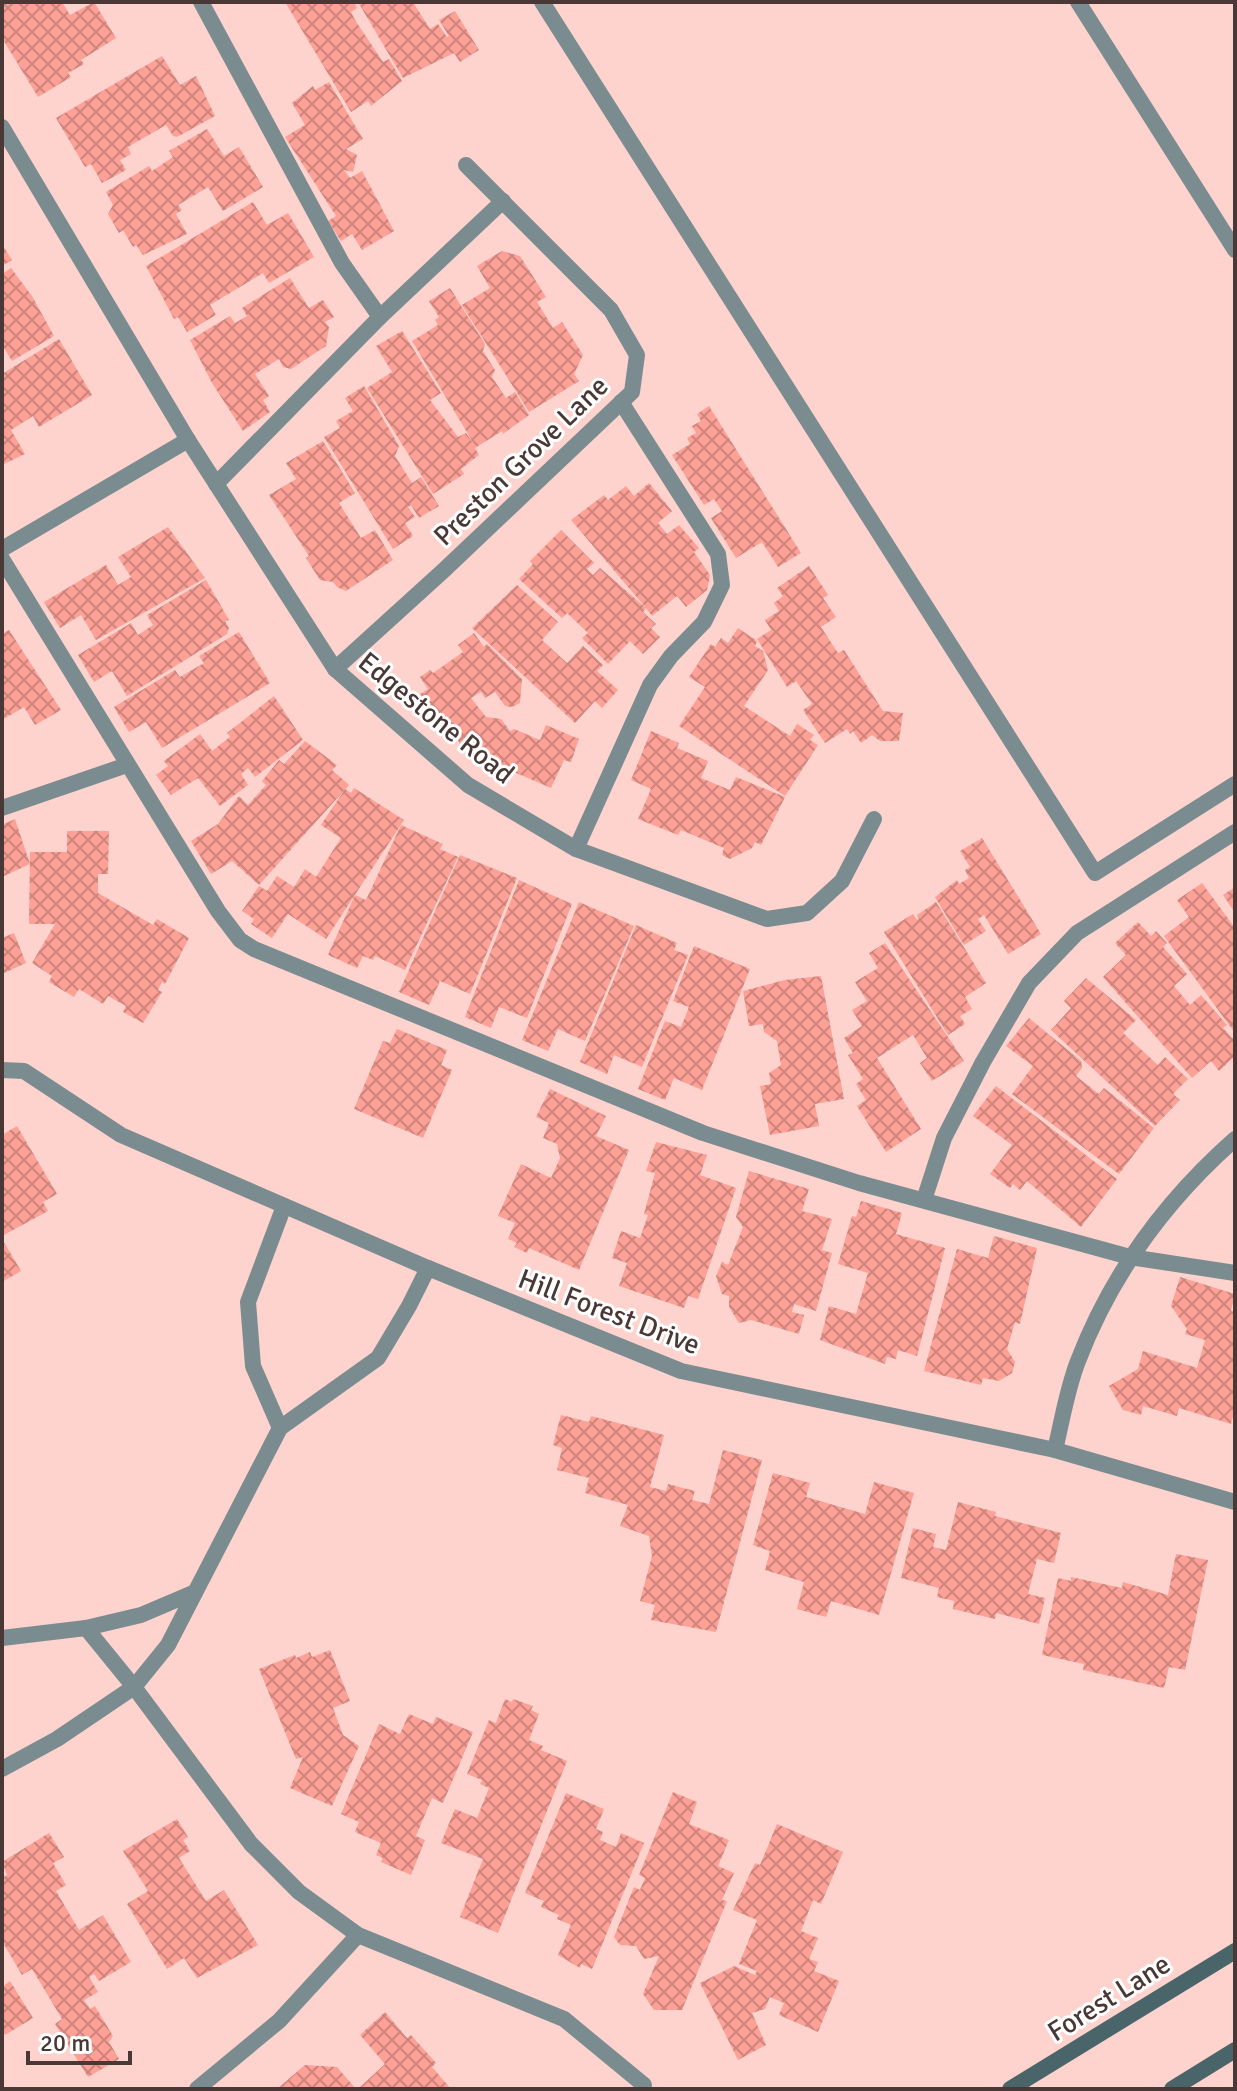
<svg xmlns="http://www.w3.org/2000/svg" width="1237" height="2091" font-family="Signika,sans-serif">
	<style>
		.building { fill: url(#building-cross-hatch) }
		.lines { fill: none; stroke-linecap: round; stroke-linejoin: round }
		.lane { stroke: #7a8c90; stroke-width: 16 }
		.street { stroke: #7a8c90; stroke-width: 16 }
		.secondary { stroke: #4a656a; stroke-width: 16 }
		.labels { text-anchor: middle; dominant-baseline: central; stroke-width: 6; stroke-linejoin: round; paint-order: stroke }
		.street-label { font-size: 28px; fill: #493836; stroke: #fff }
	</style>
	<defs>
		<pattern id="building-cross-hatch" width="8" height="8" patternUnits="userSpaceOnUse" patternTransform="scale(2)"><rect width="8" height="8" fill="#fda197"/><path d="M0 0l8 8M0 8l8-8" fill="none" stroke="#cf847c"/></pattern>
	</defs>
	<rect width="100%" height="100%" fill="#fed3ce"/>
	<g class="building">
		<path d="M2,2H62L70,15L94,2L116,38L81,60L84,64L68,73L71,77L38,97L2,38Z"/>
		<path d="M285,2H354L357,8L351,12L355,20L383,62L389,59L402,81L371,106L368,101L351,112Z"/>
		<path d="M358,2H413L430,29L438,24L447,37L449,36L439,20L455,11L479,50L460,62L454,53L403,78Z"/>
		<path d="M162,56L180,85L196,76L215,116L177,137L173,136L166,125L128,147L131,154L120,160L126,170L102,183L91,164L85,167L56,118Z"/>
		<path d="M329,82L363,139L346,149L357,155L353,172L344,170L350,178L362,171L394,231L362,250L352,234L341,241L328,221L336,216L285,137L305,125L292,103L313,86L315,90Z"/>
		<path d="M207,129L224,156L239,147L263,187L223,211L208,187L178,205L182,210L176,214L187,234L143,255L136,245L133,247L123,230L119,233L108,214L113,205L106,192L149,166L152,171L173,157L169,151Z"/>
		<path d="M253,202L267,225L288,213L314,257L269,283L263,273L210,305L216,315L187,332L178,317L174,319L146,266Z"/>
		<path d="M2,244L12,260L2,266Z"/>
		<path d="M502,251L520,256L546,297L537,302L553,328L562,322L583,355L574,374L579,381L529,412L462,305L490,288L477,266Z"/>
		<path d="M11,268L32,296L54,336L12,361L4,348L2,349V274Z"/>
		<path d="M290,278L309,308L323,300L334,317L325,322L329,327L326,346L291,369L283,367L279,359L255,374L269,396L263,400L270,412L243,431L212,383L190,340L230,316L235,323L247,316L242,308Z"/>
		<path d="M450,288L485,344L483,351L495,370L492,377L506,398L515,392L529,415L503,434L502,431L475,448L479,455L461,469L464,474L433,494L367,388L392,372L376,346L402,331L441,393L430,400L458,437L466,433L474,444L412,341L438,325L435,320L439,317L429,301Z"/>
		<path d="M59,339L92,395L39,427L33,416L11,430L25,454L2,465V374Z"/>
		<path d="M364,386L399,446L395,456L412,483L421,477L439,506L419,518L411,505L408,507L415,517L405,523L413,536L393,549L324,437L340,428L336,421L353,411L345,398Z"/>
		<path d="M709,406L801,553L778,567L762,542L736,558L711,518L722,511L714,499L704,505L672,455L690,444L687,438L696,433L692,426L701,421L697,414Z"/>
		<path d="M323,441L355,493L339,503L361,538L375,530L393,560L346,591L337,587L333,582L320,580L306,558L309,556L269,495L296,479L286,463Z"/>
		<path d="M649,483L672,511L658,523L667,534L679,525L699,548L694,552L710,575L707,590L686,607L677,596L652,616L646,608L643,612L656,624L651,628L660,637L643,654L630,641L608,664L582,638L588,633L567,613L562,618L519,579L533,564L530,561L561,530L594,563L587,569L593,575L600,568L646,608L571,520L604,495L608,500L626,486L634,496Z"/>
		<path d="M168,527L205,578L96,640L81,615L60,628L44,602L106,565L118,585L131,577L118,557Z"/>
		<path d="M809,566L828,595L823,598L836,617L821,627L838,653L844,650L883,711L903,713L899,741H880L872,735L861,743L853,731L850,734L847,729L825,743L803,710L812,704L796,681L787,687L757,639L771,630L765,620L779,611L774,603L783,596L777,588Z"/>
		<path d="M206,580L229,620L225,621L229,628L227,634L127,696L112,671L94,682L78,655L131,623L138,635L153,625L147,615Z"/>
		<path d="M517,585L558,622L542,640L567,663L583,646L603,665L597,671L618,690L602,708L595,701L575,723L472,628Z"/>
		<path d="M738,628L757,641L755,646L763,651L768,670L744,706L790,736L797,724L814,735L810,740L818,745L785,796L679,726L705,687L689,677L711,644L715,647L721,638L728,643Z"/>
		<path d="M9,630L61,710L35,725L24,707L2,720V634Z"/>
		<path d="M239,632L270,683L162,748L146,722L129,732L114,707L175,670L180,677L204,663L199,656Z"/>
		<path d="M474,633L484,647L487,644L522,679L520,703L512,707L505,706L495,692L485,698L481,692L471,698L486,717L501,719L510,731L514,729L540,740L546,725L579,739L571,762L564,760L551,788L500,766L496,769L483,749L471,750L466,742L461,745L453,733L456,729L452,731L445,720L437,726L416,697L428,689L420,677L430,670L433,673L463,652L458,645Z"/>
		<path d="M274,696L303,740L255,777L248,768L241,774L248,785L220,806L198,778L171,795L156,775L168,766L164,761L200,734L212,751L230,737L227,733Z"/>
		<path d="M651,731L679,743L677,748L708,761L701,778L730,790L736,777L785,797L761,845L755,842L752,848L730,859L722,855L724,848L681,830L678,835L638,819L651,789L631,780Z"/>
		<path d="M305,741L337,765L332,770L349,785L259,885L232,861L211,874L191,841L218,824L239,796L248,805L266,785L262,781L279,760L284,764Z"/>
		<path d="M354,788L404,820L326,939L288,914L272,938L251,924L254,919L242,911L259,886L267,891L277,876L294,887L305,869L316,877L341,838L321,825L345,789L351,793Z"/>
		<path d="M15,819L30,864L2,877V825Z"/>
		<path d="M401,825L443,844L440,849L458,857L405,970L375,956L373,960L363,956L357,968L328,955L355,895L366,900Z"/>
		<path d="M67,831H109L108,874H98V893L153,925L157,919L189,938L165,984L162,982L158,990L162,992L143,1023L123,1012L126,1006L108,996L103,1004L79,989L74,997L49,982L52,976L32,963L55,924H29L30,852H67Z"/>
		<path d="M982,838L1041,934L1008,954L984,915L978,919L986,931L964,945L935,897L957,880L959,884L969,878L965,870L970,867L960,851Z"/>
		<path d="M460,855L517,878L470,994L440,981L429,1005L399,992Z"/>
		<path d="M519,880L572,904L527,1018L499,1007L491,1028L465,1017Z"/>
		<path d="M1202,883L1235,928V1033L1164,936L1189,917L1177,900Z"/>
		<path d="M1235,887V913L1223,895Z"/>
		<path d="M579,902L634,926L585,1041L558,1029L548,1051L522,1040Z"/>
		<path d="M936,902L986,983L965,997L972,1009L960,1016L965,1024L948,1035L884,932L913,914L917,920L919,919L917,915Z"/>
		<path d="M1138,922L1151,936L1156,931L1167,943L1163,947L1187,974L1174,986L1190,1005L1201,995L1227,1025L1223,1028L1235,1041V1056L1219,1071L1211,1061L1192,1078L1103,977L1126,955L1115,943Z"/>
		<path d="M636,925L677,943L674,950L688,955L642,1067L614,1055L607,1074L580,1062Z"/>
		<path d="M14,933L26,963L2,974V938Z"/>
		<path d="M885,943L964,1061L932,1081L920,1063L927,1058L913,1035L877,1058L921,1129L886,1152L857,1106L866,1100L856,1084L863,1079L848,1055L853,1053L844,1038L862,1026L852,1010L867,1001L855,982L878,968L869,953Z"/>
		<path d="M694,946L750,969L702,1090L674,1078L665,1100L638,1089L665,1021L681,1027L689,1007L673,1001Z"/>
		<path d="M821,976L844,1099L815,1104L819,1126L770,1135L760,1086L771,1084L769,1073L781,1065L777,1041L764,1032L763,1024L749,1026L743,991L785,980Z"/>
		<path d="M1086,978L1136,1020L1123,1033L1158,1065L1165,1057L1188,1079L1173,1094L1180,1100L1155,1126L1051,1030L1071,1008L1064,1001Z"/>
		<path d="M1029,1018L1081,1061L1082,1068L1076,1076L1099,1094L1104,1088L1154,1128L1119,1174L1012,1094L1033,1066L1006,1046Z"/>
		<path d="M397,1029L447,1050L441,1065L452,1070L423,1138L354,1109L383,1041L390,1043Z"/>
		<path d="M996,1086L1117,1179L1081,1227L1027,1181L1020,1190L1013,1184L1010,1188L990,1174L1012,1145L973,1116Z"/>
		<path d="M550,1089L606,1116L596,1136L629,1150L579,1270L529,1248L527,1253L514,1247L517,1243L508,1239L515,1223L498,1216L521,1164L551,1178L560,1158L557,1144L543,1138L549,1123L536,1117Z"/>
		<path d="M17,1126L57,1194L43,1202L48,1211L2,1236V1135Z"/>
		<path d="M656,1142L707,1155L700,1175L736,1188L698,1299L688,1296L684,1308L619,1286L627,1263L612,1258L621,1231L640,1238L648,1215L644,1214L655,1173L646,1171Z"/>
		<path d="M749,1171L809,1189L802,1211L832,1219L822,1250L832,1253L816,1311L794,1304L792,1312L804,1315L799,1334L751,1320L739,1323L729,1307V1296L722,1294L716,1276L722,1262L728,1265L743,1227L736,1217Z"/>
		<path d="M861,1201L902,1213L896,1234L945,1248L917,1356L898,1350L896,1359L887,1357L885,1364L820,1340L829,1306L856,1314L868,1273L838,1264L852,1216L856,1217Z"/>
		<path d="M994,1236L1037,1248L1020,1324L1015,1322L1007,1349L1015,1362L1012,1373L999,1381L983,1378L981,1385L924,1371L957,1249L988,1258Z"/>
		<path d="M2,1239L21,1271L2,1282Z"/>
		<path d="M1180,1277L1235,1294L1231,1311L1235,1312V1409L1231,1424L1179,1408L1177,1416L1143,1406L1141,1415L1123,1410L1109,1386L1138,1369L1143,1351L1197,1368L1205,1340L1185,1334L1187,1329L1171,1306Z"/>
		<path d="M561,1415L589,1422L591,1416L664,1435L650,1487L666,1491L668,1484L695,1491L692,1500L709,1504L723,1450L762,1460L716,1632L651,1620L655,1605L640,1601L652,1556L649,1536L620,1526L628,1505L585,1493L589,1478L557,1470L562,1448L553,1445Z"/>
		<path d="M773,1473L810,1483L806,1497L865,1514L874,1482L914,1493L879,1615L831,1601L826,1617L797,1609L804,1582L765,1570L770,1551L753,1545Z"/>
		<path d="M958,1502L996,1512L995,1516L1061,1533L1054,1563L1037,1559L1028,1594L1045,1598L1039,1624L996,1613L995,1619L953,1609L954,1601L937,1597L939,1588L901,1578L913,1528L936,1534L933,1547L946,1550Z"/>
		<path d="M1176,1554L1208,1560L1185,1670L1169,1667L1164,1688L1083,1670L1084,1664L1042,1655L1058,1578L1071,1581V1577L1122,1588L1123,1582L1168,1595Z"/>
		<path d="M330,1650L350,1701L333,1708L343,1735L359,1746L332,1806L290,1788L303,1757L296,1759L259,1669L295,1655L296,1658L310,1652L312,1657Z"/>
		<path d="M505,1699L512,1702L513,1699L533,1706L531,1710L539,1714L529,1740L543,1746L541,1750L567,1761L498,1933L460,1917L483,1859L441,1843L455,1809L477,1818L489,1788L480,1784L482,1780L467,1774L489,1720L496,1723Z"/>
		<path d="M409,1714L433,1724L436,1717L473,1732L443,1803L432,1798L416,1836L425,1840L411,1875L381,1862L383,1858L376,1855L381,1843L355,1832L359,1822L341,1814L379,1724L400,1734Z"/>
		<path d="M673,1792L697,1802L689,1824L729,1840L718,1866L734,1873L722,1900L727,1901L682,2010H654L643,1994L659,1956L644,1959L636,1946L620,1945L614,1937L634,1887L640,1890L645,1878L639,1875Z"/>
		<path d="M566,1793L604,1809L596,1829L603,1832L600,1840L616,1847L621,1833L644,1843L592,1969L581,1964L580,1968L558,1955L571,1925L557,1919L559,1915L541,1907L544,1901L525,1893Z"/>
		<path d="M177,1819L188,1837L183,1840L190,1851L179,1858L206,1901L224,1890L258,1945L197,1978L184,1958L167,1969L127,1904L148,1891L123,1851Z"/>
		<path d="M777,1824L843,1852L821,1904L813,1900L801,1931L818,1938L809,1959L818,1962L814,1971L839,1981L818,2032L779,2015L784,2003L770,1997L765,2009L752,2013L766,2045L738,2060L700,1983L734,1966L755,1975L757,1971L739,1964L757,1920L733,1910L755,1863L760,1865Z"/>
		<path d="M49,1833L64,1857L53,1863L66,1885L56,1891L79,1930L103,1915L131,1962L99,1981L94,1974L89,1977L98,1992L84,2000L90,2009L95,2006L113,2036L109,2042L119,2059L88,2077L55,2024L62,2019L32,1969L22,1975L2,1941V1878L7,1875L2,1862Z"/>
		<path d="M10,1981L33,2018L5,2035L2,2031V1987Z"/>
		<path d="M385,2012L407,2038L411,2035L436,2063L432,2067L451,2089H358L385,2064L360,2035Z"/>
		<path d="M305,2065L337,2067L356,2089H277Z"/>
	</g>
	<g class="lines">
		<g class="lane">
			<path d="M201,2L342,263L380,317"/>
			<path d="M542,2L1095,873L1235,784"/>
			<path d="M1078,2L1235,250"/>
			<path d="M216,484L380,317L503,201"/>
			<path d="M2,559L218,911L240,940L254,949L703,1133L859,1183L1130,1257L1235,1273"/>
			<path d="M2,808L127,765"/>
			<path d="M576,849L650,685L671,656L704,622L722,585L718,554L621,402"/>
			<path d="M924,1200L944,1138L983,1062L1029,983L1077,933L1235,832"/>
		</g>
		<g class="street">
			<path d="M2,127L188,440L335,669L468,785L576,849L767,919L807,913L842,881L874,819"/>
			<path d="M2,549L188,440"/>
			<path d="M335,669L443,571L632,392L637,355L611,310L466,165"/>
			<path d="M2,1070L24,1071L121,1135L428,1268L681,1371L1055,1450L1235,1502"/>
			<path d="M280,1428L253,1366L248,1302L284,1206"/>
			<path d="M1055,1450C1062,1421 1067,1389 1078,1361C1111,1275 1166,1200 1235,1139"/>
			<path d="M86,1628L134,1687L251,1844L299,1892L358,1935L564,2019L644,2085"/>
			<path d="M2,1638L86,1628L141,1615L195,1592"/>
			<path d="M2,1769L57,1739L134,1687L168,1645L280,1428L378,1358L409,1306L428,1268"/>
			<path d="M197,2089L279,2021L358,1935"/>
		</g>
		<g class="secondary">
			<path d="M1010,2089L1235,1951"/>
			<path d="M1172,2089L1235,2050"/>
		</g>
	</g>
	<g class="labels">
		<g class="street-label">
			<text transform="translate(521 461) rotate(-44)">Preston Grove Lane</text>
			<text transform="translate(436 718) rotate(39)">Edgestone Road</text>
			<text transform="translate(609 1312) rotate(21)">Hill Forest Drive</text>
			<text transform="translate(1109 1998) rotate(-32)">Forest Lane</text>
		</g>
	</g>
	<rect width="1237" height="2091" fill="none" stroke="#493836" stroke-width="8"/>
	<path d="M28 2051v12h102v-12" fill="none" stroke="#493836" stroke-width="4"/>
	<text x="40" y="2051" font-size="24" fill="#493836" stroke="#ffffff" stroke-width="6" paint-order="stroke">20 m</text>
</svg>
